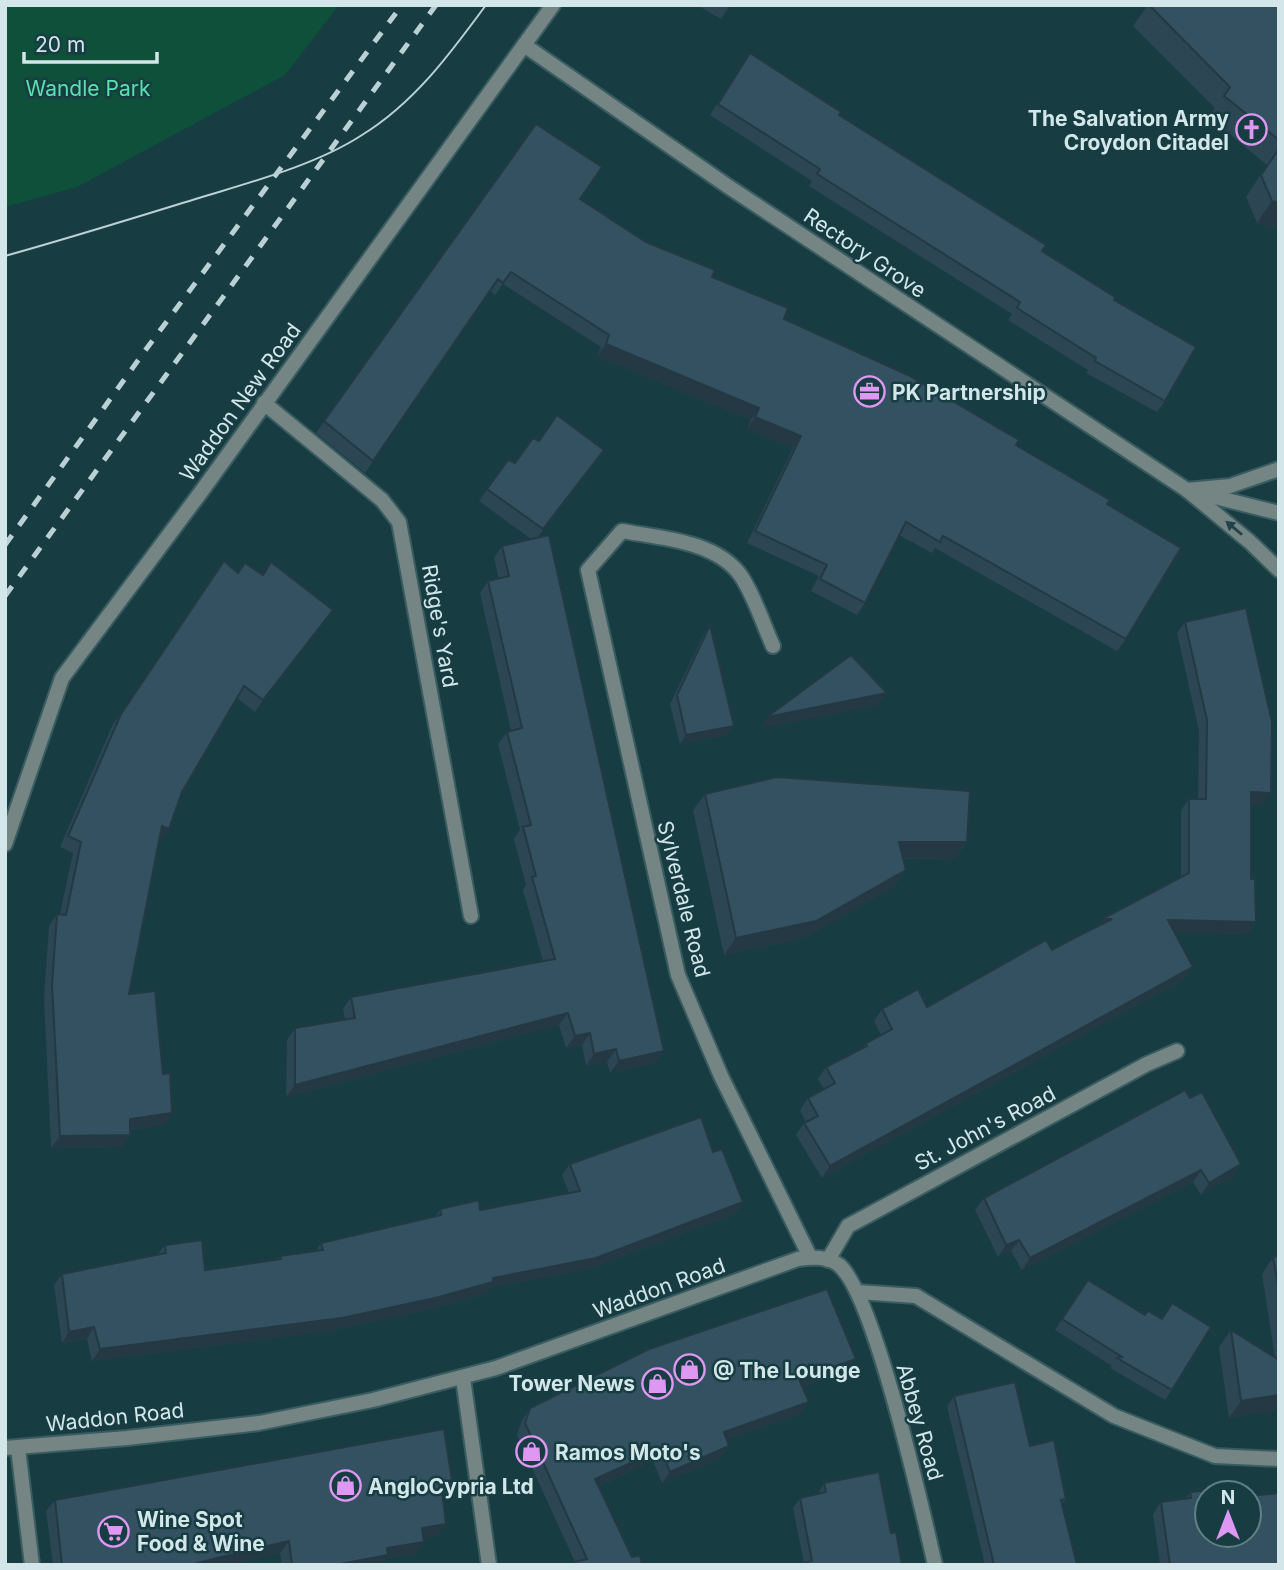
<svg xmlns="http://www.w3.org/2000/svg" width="1284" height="1570" font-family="Inter,sans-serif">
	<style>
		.green { fill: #0e5039 }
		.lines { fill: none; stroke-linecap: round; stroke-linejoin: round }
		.service-casing { stroke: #395c61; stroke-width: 18 }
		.minor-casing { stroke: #395c61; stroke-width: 18 }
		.tertiary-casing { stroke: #395c61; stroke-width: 18 }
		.service { stroke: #758583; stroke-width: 14 }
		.minor { stroke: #758583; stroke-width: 14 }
		.tertiary { stroke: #758583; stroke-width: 14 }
		.tram { stroke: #bad0d4; stroke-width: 2 }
		.rail { stroke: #bad0d4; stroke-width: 5; stroke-dasharray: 12 12; stroke-linecap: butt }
		.wall { fill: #2c4653 }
		.shaded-wall { fill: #243943 }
		.building { fill: #335160; stroke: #243943; stroke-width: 2 }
		.oneway { fill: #204449 }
		.labels { text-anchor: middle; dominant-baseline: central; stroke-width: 5; stroke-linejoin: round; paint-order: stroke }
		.park-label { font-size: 21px; fill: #59e0ac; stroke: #173d43 }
		.poi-label { font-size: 21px; font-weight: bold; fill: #d3e7ea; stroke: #173d43; text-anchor: start }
		.street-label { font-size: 21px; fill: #d3e7ea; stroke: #173d43 }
	</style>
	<rect width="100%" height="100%" fill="#173d43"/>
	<path class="green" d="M5,5H339L285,75L77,187L5,207Z"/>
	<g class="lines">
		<defs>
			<path id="service" d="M18,1448L32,1565"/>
			<g id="minor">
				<path d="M264,403L382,500L399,522L471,916"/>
				<path d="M773,646C763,624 755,597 741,576C717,541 660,538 622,531L588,570L678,975L721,1076L810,1257"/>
				<path d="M828,1260L848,1226L1147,1064L1177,1051"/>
				<path d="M857,1292L916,1296L1114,1416L1215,1456L1279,1459"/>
				<path d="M463,1378L489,1565"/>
				<path d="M5,1448L127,1438L259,1423L373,1400L496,1368L798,1259C812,1257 827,1256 839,1265C874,1294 923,1512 935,1565"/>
			</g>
			<g id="tertiary">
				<path d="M524,45L729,187L1187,490L1250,542L1279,570"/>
				<path d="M1187,490L1230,486L1279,469"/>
				<path d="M1199,493L1279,513"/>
				<path d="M5,844L62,678L201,492L553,5"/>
			</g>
		</defs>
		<use href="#service" class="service-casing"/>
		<use href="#minor" class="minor-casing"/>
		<use href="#tertiary" class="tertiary-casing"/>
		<use href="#service" class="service"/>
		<use href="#minor" class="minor"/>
		<use href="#tertiary" class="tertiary"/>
		<path class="tram" d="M5,256C70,238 134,218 199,198C251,182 316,165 362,135C414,103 450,54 486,5"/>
		<g class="rail">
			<path d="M5,545L147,348L402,5"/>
			<path d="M5,596L436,5"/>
		</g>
	</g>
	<g class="wall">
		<path d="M697,5H730L721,19Z"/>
		<path d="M1148,5H1279V230L1257,223L1246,197L1267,165L1209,117L1215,108L1133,26Z"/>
		<path d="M750,53L839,115L1114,300L1165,401L1157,412L1086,373L1088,370L1008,320L1012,314L809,186L812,181L710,115Z"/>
		<path d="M536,124L580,199L646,242L712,277L784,319L1016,445L1107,504L1126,639L1117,651L935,548L932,553L899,535L865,603L857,615L811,591L819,576L747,543L793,448L747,429L751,420L597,356L601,347L503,284L495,295L490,291L365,473L316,433Z"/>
		<path d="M539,441L596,461L538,537L655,1063L610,1073L607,1062L586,1066L582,1045L566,1048L559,1025L286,1097L287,1040L295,1028L345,1020L343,1009L351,997L543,961L523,890L526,885L514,839L520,830L498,744L507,732L511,731L480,593L488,581L499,579L494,558L502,546L531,539L479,501L508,460L515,463Z"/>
		<path d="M224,561L238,573L262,575L333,610L255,712L237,698L182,792L169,829L160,841L159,840L129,994L163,1074L172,1113L164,1125L130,1130V1135L122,1147L51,1148L44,997L49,926L57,914H60L73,853L60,847L112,726Z"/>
		<path d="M1185,622L1263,805L1251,804V879L1256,922L1248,934L1175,932L1185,979L822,1178L796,1135L804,1123L806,1122L800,1110L808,1098L824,1089L818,1079L826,1067L862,1049L865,1044L881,1035L874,1021L882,1009L927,1007L1052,950L1096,927L1102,919L1181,878V810L1189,799H1198L1199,731L1177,633Z"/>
		<path d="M710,625L727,735L680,744L670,704L704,634Z"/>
		<path d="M705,794L967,842L955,859H903L906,870L894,887L804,938L724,955L693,810Z"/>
		<path d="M1190,1098L1241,1164L1233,1176L1201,1195L1193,1182L1022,1270L1011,1251L998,1257L975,1210L984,1198Z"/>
		<path d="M713,1152L743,1202L735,1214L589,1269L489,1288L485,1294L427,1310L334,1330L92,1361L87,1339L62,1343L54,1285L62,1274L157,1255L165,1245L205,1270L277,1260L280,1256L316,1251L321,1243L435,1217L440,1209L480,1210L569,1193L562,1175L570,1164Z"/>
		<path d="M1279,1256V1410L1229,1418L1219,1347L1231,1330L1275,1358L1262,1274L1273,1257Z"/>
		<path d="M1088,1280L1145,1315L1161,1319L1172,1303V1390L1165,1400L1110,1368L1112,1366L1055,1330Z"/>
		<path d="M847,1370L802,1387L800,1414L726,1440L721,1458L662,1483L653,1461L599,1486L632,1557L642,1565L575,1562L517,1435L522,1420L530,1408Z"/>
		<path d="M954,1396L1030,1446L1066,1499L1062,1504L1077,1565H985L947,1406Z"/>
		<path d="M824,1483L891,1533L902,1565H800L804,1563L793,1508L800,1498L818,1494Z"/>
		<path d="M443,1492L442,1493L438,1536L424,1538V1542L416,1554L385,1559L381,1565H282L280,1553L230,1565H53L46,1511L55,1500Z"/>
		<path d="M1190,1492L1224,1493L1279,1565H1160L1153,1514L1161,1502L1186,1499Z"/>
	</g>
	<g class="shaded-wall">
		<path d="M1272,201L1279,203V230L1257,223Z"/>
		<path d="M606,344L759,408L751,420L597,356Z"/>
		<path d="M755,417L801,436L793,448L747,429Z"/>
		<path d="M333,610L325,621L255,712L263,700Z"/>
		<path d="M887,693L879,705L759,729L767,717Z"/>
		<path d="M734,726L727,735L680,744L686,735Z"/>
		<path d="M1251,792L1271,793L1263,805L1243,804Z"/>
		<path d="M162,826L169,829L160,841L154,838Z"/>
		<path d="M899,842H967L955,859L887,858Z"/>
		<path d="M906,870L894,887L804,938L724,955L736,938Z"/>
		<path d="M1102,919H1112L1094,930Z"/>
		<path d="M1168,920L1256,922L1248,934L1160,932Z"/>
		<path d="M1193,967L1185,979L822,1178L830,1166Z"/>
		<path d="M568,1013L559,1025L286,1097L295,1085Z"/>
		<path d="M590,1033L582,1045L566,1048L575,1036Z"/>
		<path d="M616,1049L607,1062L586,1066L594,1054Z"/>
		<path d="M664,1051L655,1063L610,1073L619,1061Z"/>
		<path d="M172,1113L164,1125L122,1131L130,1119Z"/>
		<path d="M130,1135L122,1147L51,1148L60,1136Z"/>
		<path d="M1241,1164L1233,1176L1201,1195L1209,1183Z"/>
		<path d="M1201,1170L1193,1182L1022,1270L1030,1258Z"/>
		<path d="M743,1202L735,1214L589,1269L489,1288L485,1294L427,1310L334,1330L92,1361L100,1349L493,1278Z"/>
		<path d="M1019,1240L1011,1251L998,1257L1006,1245Z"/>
		<path d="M94,1327L87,1339L62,1343L69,1332Z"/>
		<path d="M856,1359L847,1370L791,1391L799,1379Z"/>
		<path d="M1279,1395V1410L1229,1418L1241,1401Z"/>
		<path d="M809,1402L800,1414L715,1444L724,1432Z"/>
		<path d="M729,1446L721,1458L662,1483L670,1472Z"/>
		<path d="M661,1449L653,1461L587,1491L595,1479Z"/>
		<path d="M452,1480L443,1492L432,1495L441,1483Z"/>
		<path d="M446,1524L438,1536L413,1540L422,1528Z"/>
		<path d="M289,1541L280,1553L230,1565H196L197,1563Z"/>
		<path d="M424,1542L416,1554L385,1559L381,1565H335L387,1548Z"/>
	</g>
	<g class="building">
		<path d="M1149,5H1279V140L1224,96L1230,87Z"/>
		<path d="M750,53L841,112L839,115L1046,245L1042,251L1115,297L1114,300L1196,347L1165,401L1095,361L1096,358L1017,308L1020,302L817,174L820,169L718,104Z"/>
		<path d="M536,124L602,167L580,199L646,242L715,270L712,277L788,308L784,319L908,375L1019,440L1016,445L1110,500L1107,504L1181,548L1126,639L943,536L940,542L906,522L865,603L820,579L827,565L755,531L801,436L755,417L759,408L606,344L609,335L511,272L503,283L498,279L373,461L324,421Z"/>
		<path d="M1279,149V203L1272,201L1261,175Z"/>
		<path d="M557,415L604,450L543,529L487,489L508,460L515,463L533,438L539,441Z"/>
		<path d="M549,535L664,1051L619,1061L616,1049L594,1054L590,1033L575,1036L568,1013L295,1085V1028L355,1018L351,997L555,959L532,877L536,876L523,827L531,825L507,732L522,728L488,581L509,576L502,546Z"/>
		<path d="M224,561L238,573L245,563L263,575L271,562L333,610L263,700L244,686L182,792L169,829L162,826L129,994L155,991L163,1074L170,1073L172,1113L130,1119V1135L60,1136L52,985L57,914L66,915L81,842L68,836L121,714Z"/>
		<path d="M1246,608L1272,722L1271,793L1251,792V879H1255L1256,922L1168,920L1193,967L830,1166L804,1123L818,1116L808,1098L835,1083L826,1067L867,1046L865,1044L892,1029L882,1009L918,989L927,1007L1046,940L1052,950L1074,938L1112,919H1102L1189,873V799H1206L1207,720L1185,622Z"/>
		<path d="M710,625L734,726L686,735L677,695Z"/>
		<path d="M851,655L887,693L767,717Z"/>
		<path d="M777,777L970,791L967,842H899L906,870L816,921L736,938L705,794Z"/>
		<path d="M1185,1090L1190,1098L1202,1092L1241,1164L1209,1183L1201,1170L1030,1258L1019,1240L1006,1245L984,1198Z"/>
		<path d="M701,1117L713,1152L722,1149L743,1202L596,1258L493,1278V1282L435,1298L342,1318L100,1349L94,1327L69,1332L62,1274L166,1253L165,1245L202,1240L205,1270L281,1259L280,1256L323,1250L321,1243L441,1215L440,1209L479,1200L480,1210L580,1191L570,1164Z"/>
		<path d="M1279,1256V1290L1273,1257Z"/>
		<path d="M1088,1280L1145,1315L1148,1311L1162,1319L1172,1303L1211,1327L1172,1390L1117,1358L1122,1357L1062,1319Z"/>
		<path d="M827,1289L856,1359L799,1379L809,1402L724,1432L729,1446L670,1472L661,1449L595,1479L632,1557L640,1555L642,1565H563L587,1559L525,1423L530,1408L649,1349Z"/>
		<path d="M1231,1330L1279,1360V1395L1241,1401Z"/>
		<path d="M1015,1382L1030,1446L1054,1440L1066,1499L1061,1500L1077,1565H994L954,1396Z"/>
		<path d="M444,1429L452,1480L441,1483L446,1524L422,1528L424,1542L387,1548L388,1555L335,1565H292L289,1541L197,1563L198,1565H62L55,1500Z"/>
		<path d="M879,1472L891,1533L896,1532L902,1565H802L801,1563L812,1561L800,1498L826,1492L824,1483Z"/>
		<path d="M1223,1489L1224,1493H1207V1535H1249V1495H1259L1279,1493V1565H1170L1161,1502L1191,1498L1190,1492Z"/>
	</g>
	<defs><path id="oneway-solid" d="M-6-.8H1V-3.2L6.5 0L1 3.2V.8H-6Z" transform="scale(1.75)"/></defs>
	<use class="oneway" href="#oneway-solid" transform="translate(1234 528) rotate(-140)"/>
	<defs>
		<symbol id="church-ring" viewBox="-11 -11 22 22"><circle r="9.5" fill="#173d43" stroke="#de98f2" stroke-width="1.5"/><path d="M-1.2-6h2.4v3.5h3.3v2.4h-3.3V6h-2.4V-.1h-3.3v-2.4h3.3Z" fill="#de98f2"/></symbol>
		<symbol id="office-ring" viewBox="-11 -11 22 22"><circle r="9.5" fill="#173d43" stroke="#de98f2" stroke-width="1.5"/><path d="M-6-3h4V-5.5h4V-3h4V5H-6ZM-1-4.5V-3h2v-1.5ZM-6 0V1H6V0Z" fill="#de98f2"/></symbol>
		<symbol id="shop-ring" viewBox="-11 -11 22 22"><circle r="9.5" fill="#173d43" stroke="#de98f2" stroke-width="1.5"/><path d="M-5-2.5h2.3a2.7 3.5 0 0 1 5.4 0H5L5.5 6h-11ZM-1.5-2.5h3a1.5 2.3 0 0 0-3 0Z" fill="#de98f2"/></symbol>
		<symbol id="supermarket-ring" viewBox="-11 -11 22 22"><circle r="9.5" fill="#173d43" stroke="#de98f2" stroke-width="1.5"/><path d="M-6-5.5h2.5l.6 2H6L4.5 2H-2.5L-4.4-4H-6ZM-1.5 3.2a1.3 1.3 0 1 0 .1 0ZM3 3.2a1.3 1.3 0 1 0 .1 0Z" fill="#de98f2"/></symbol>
	</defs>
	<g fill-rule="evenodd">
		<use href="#church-ring" x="1234" y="112" width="35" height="35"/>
		<use href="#office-ring" x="852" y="374" width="35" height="35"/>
		<use href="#shop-ring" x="672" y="1352" width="35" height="35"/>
		<use href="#shop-ring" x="640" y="1366" width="35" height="35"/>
		<use href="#shop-ring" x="514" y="1434" width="35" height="35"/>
		<use href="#shop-ring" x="328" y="1468" width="35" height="35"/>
		<use href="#supermarket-ring" x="96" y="1514" width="35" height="35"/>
	</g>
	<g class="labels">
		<g class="park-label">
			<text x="88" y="88">Wandle Park</text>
		</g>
		<g class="poi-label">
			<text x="1229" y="118" text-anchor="end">The Salvation Army<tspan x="1229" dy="24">Croydon Citadel</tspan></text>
			<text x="892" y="392">PK Partnership</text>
			<text x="713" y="1370">@ The Lounge</text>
			<text x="635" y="1383" text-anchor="end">Tower News</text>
			<text x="555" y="1452">Ramos Moto's</text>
			<text x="368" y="1486">AngloCypria Ltd</text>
			<text x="137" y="1519">Wine Spot<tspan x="137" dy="24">Food &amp; Wine</tspan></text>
		</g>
		<g class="street-label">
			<text transform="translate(865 253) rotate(34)">Rectory Grove</text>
			<text transform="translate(240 402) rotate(-54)">Waddon New Road</text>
			<text transform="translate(440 626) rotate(80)">Ridge's Yard</text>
			<text transform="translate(684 899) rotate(76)">Sylverdale Road</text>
			<text transform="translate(985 1128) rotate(-28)">St. John's Road</text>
			<text transform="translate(659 1288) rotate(-20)">Waddon Road</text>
			<text transform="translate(115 1417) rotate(-6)">Waddon Road</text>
			<text transform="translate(920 1422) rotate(74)">Abbey Road</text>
		</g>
	</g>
	<rect width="1284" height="1570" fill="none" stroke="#d3e7ea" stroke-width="14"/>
	<g transform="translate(1228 1514)"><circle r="33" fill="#173d43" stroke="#628186" stroke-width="2"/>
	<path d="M0-5L12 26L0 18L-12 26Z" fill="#de98f2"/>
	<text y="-10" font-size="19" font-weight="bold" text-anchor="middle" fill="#d3e7ea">N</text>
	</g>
	<path d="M24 52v10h133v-10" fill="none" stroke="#d3e7ea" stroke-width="3.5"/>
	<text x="35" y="52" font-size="21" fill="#d3e7ea" stroke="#173d43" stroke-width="5" paint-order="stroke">20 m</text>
</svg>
